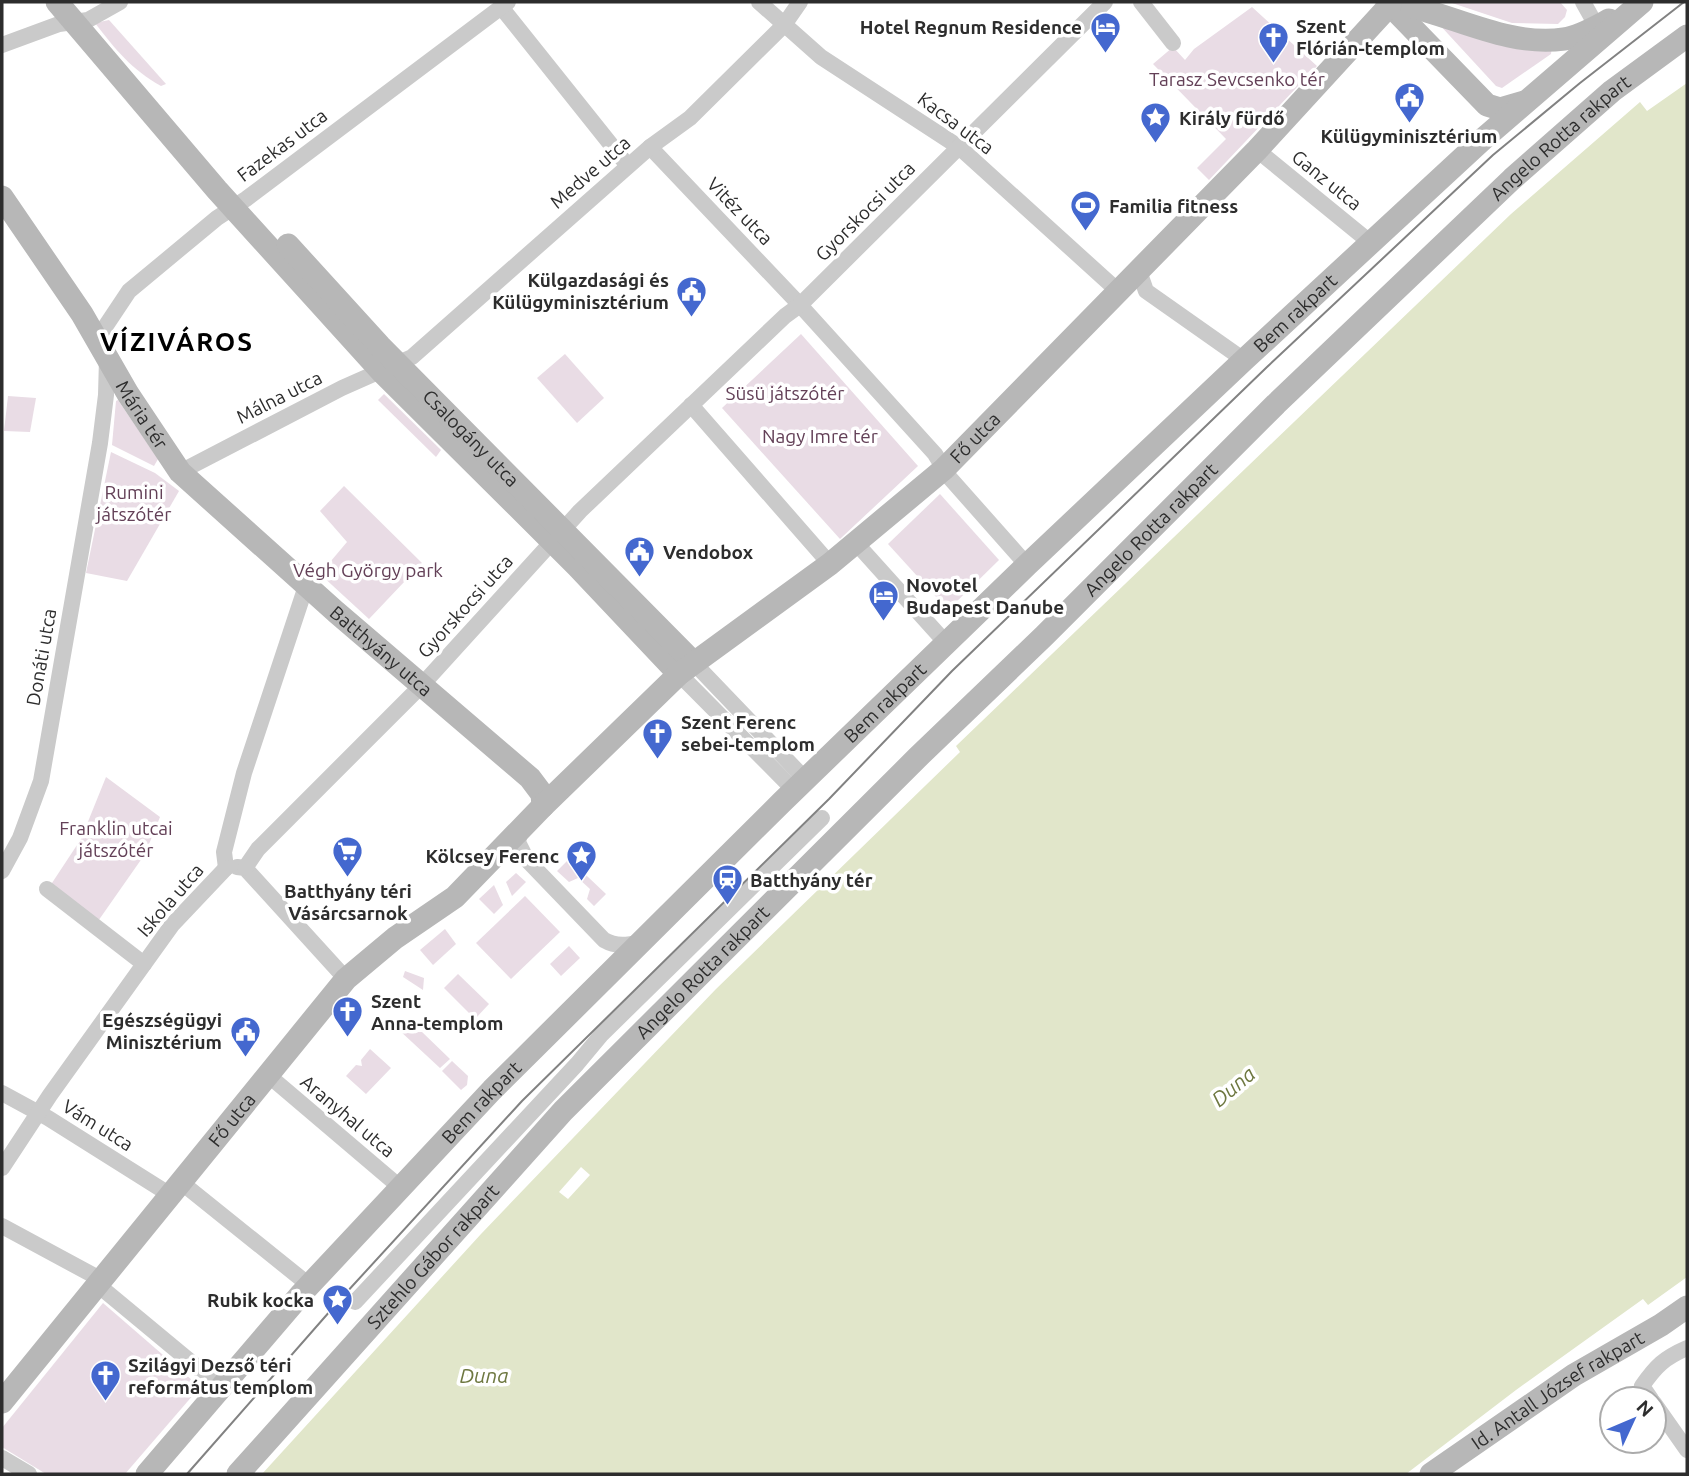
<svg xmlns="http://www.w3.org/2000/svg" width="1689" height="1476" font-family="Ubuntu,sans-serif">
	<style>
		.green { fill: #e9dce5 }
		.water { fill: #e1e6ca }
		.pier { fill: #fff }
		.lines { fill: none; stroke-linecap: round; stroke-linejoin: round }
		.street { stroke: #cacaca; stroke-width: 16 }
		.secondary { stroke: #b7b7b7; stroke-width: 23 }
		.tram { stroke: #828282; stroke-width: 2 }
		.labels { text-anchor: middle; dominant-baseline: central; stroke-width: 7; stroke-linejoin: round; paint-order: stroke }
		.poi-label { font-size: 19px; font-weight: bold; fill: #2d2d2d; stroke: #fff; text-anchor: start }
		.park-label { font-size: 19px; fill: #634057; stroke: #fff }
		.street-label { font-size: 19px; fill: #2d2d2d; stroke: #fff }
		.water-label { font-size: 21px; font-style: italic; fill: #6e7840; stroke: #fff }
		.district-label { font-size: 26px; font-weight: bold; letter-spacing: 2px; fill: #000; stroke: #fff }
	</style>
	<rect width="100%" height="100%" fill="#fff"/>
	<g class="green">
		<path d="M1449,2H1560L1567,10L1565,17L1558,24L1512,23Z"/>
		<path d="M1252,7L1317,66L1209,180L1197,168L1226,139L1153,64L1173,47L1185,60L1194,49Z"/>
		<path d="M109,20L166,84L161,86C132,70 115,49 95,23Z"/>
		<path d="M1437,22L1552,46L1551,54L1502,88L1496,86Z"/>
		<path d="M801,334L918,466L840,539L722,408Z"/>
		<path d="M565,354L604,398L577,423L537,378Z"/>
		<path d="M384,394L441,450L436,457L378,400Z"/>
		<path d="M8,396L36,398L30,432L4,431Z"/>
		<path d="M118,400L158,459L154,466L112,445L116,401Z"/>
		<path d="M111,452L155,473L179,491L127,581L86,573Z"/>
		<path d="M344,486L422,563L369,619L320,574L347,542L320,511Z"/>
		<path d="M940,494L999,560L948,610L888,544Z"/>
		<path d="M106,777L160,817L145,854L96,924L50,886L81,839Z"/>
		<path d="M569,859L606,894L594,906L587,899L590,889L578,878L569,882L557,871Z"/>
		<path d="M516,873L526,882L512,896L506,882Z"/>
		<path d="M494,885L503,905L494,914L479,899Z"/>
		<path d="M525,896L560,932L511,979L476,943Z"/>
		<path d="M445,929L456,944L433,965L420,950Z"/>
		<path d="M569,946L580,958L561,976L550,964Z"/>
		<path d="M405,971L424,978L423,990L403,977Z"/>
		<path d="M458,974L489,1004L475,1019L444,988Z"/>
		<path d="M410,1020L415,1032H422L450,1059L440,1068L399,1030L402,1023Z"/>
		<path d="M370,1049L391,1068L366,1094L346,1076L356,1065L362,1066L361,1060Z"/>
		<path d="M452,1061L468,1076L467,1085L461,1090L442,1071Z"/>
		<path d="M103,1303L200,1387L125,1474H46L2,1447V1428Z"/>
	</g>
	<path class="water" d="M1687,83V1277L1648,1305L1643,1299L1516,1390L1406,1474H262L481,1234L716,989L960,752L956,746L1511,214L1640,102L1647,111Z"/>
	<path class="pier" d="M581,1167L590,1175L568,1199L559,1192Z"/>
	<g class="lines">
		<g class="street">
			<path d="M759,2L821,57L959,147L1118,291"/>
			<path d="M1141,2L1173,43"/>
			<path d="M1583,2L1597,27L1594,34"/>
			<path d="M501,7L628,166"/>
			<path d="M2,45L59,24L88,20L120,2"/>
			<path d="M650,147L800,305L935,454L949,477L1027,565"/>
			<path d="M1257,150L1371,243"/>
			<path d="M1139,271L1146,291L1244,360"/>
			<path d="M97,339L129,291L217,218L246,199L508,2"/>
			<path d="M691,405L830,564"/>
			<path d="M180,472L342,388L412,357L650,147L690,118L784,25L800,2"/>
			<path d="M856,543L946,643"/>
			<path d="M693,662L805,779"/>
			<path d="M679,674L794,790"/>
			<path d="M521,829L518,842L527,860L604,940C616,947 628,945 641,942"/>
			<path d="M237,867L245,868L346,979"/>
			<path d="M226,868L224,852L244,773L306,586"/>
			<path d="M245,868L258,849L421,686L580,511L785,316L800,305L1105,2"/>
			<path d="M2,871L20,838L41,781L100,443L106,395L107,359"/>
			<path d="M47,889L144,964"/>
			<path d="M268,1075L401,1188"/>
			<path d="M2,1093L48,1118L172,1196"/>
			<path d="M2,1168L50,1095L172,925L226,868"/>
			<path d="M182,1183L309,1285"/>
			<path d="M2,1226L102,1280"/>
			<path d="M98,1285L221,1387"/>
			<path d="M355,1302L577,1064L602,1034L822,818"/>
			<path d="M1651,1399L1642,1386C1656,1366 1664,1358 1687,1348"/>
			<path d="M1654,1403L1687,1450"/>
			<path d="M2,1458L29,1474"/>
		</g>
		<g class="secondary">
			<path d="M57,2L217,190L381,371L577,566L679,674"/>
			<path d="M1387,2L1487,105L1500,109L1524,102"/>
			<path d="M1390,5H1405C1457,17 1510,47 1564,39C1579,37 1596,27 1609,20"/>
			<path id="s1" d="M2,197L82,314L128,394L180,472L336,612L530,778L542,794L543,806"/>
			<path id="s2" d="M288,245L380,346L693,662"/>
			<path id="s3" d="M2,1402L346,979L395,938L455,897L543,806L679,674L830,564L944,469L1257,150L1390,5"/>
			<path id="s4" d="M147,1474L302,1293L492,1090L782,802L1027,565L1244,360L1482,140L1642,2"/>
			<path id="s5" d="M238,1474L563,1111L917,758L1044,636L1276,404L1512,179L1612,91L1687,36"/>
			<path id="s6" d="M1431,1474L1574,1375L1661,1325L1687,1307"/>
		</g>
		<path class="tram" d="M187,1474L345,1294L522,1101L829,799L952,671L1267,367L1493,155L1580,83L1684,2"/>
	</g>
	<defs>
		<symbol id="hotel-pin" viewBox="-11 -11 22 30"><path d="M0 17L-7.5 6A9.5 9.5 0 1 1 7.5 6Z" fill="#4468cf" stroke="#fff"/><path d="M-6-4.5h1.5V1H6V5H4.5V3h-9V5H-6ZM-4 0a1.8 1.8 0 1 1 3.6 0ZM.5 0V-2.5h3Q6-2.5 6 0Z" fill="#fff"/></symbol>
		<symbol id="church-pin" viewBox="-11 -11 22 30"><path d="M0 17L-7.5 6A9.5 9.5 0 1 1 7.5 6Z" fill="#4468cf" stroke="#fff"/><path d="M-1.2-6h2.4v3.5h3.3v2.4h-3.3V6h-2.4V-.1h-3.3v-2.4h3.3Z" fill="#fff"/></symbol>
		<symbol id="civic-pin" viewBox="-11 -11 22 30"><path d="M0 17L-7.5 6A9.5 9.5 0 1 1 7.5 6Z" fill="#4468cf" stroke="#fff"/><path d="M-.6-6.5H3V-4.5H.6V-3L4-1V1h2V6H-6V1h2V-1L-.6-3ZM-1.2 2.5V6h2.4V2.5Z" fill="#fff"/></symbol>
		<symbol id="sight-pin" viewBox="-11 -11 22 30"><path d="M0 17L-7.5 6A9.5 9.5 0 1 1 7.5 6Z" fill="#4468cf" stroke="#fff"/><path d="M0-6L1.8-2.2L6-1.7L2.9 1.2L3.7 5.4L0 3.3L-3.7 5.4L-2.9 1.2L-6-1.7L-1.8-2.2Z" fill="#fff"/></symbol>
		<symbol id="stadium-pin" viewBox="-11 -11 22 30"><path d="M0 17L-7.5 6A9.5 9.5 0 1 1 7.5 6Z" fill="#4468cf" stroke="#fff"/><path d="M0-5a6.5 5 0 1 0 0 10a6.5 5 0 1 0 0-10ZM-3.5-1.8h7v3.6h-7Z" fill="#fff"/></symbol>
		<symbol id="supermarket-pin" viewBox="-11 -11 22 30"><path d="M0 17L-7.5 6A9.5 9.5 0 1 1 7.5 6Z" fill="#4468cf" stroke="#fff"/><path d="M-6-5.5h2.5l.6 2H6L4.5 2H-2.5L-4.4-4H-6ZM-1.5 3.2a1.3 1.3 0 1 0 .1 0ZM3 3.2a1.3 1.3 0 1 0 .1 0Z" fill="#fff"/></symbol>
		<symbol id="station-pin" viewBox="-11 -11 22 30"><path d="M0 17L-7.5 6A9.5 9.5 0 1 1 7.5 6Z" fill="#4468cf" stroke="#fff"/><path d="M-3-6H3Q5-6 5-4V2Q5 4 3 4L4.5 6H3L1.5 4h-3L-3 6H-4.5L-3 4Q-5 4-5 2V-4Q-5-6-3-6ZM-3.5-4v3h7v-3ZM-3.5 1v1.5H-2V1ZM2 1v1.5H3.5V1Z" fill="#fff"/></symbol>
	</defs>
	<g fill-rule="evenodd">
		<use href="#hotel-pin" x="1088" y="10" width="35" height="47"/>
		<use href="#church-pin" x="1256" y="20" width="35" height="47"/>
		<use href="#civic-pin" x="1392" y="80" width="35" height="47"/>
		<use href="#sight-pin" x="1138" y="100" width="35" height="47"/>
		<use href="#stadium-pin" x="1068" y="188" width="35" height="47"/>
		<use href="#civic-pin" x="674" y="274" width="35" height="47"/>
		<use href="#civic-pin" x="622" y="534" width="35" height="47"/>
		<use href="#hotel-pin" x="866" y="578" width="35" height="47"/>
		<use href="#church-pin" x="640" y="716" width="35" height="47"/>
		<use href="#supermarket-pin" x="330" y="834" width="35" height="47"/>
		<use href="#sight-pin" x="564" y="838" width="35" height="47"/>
		<use href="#station-pin" x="710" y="862" width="35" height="47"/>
		<use href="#church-pin" x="330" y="994" width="35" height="47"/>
		<use href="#civic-pin" x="228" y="1014" width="35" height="47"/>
		<use href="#sight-pin" x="320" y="1282" width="35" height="47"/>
		<use href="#church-pin" x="88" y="1358" width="35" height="47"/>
	</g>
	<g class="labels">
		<g class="poi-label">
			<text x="1296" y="26">Szent<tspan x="1296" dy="22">Flórián-templom</tspan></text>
			<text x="1082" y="27" text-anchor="end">Hotel Regnum Residence</text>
			<text x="1179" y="118">Király fürdő</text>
			<text x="1409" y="136" text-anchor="middle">Külügyminisztérium</text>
			<text x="1109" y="206">Familia fitness</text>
			<text x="669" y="280" text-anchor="end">Külgazdasági és<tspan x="669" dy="22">Külügyminisztérium</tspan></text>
			<text x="663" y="552">Vendobox</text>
			<text x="906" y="585">Novotel<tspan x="906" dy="22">Budapest Danube</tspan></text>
			<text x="681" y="722">Szent Ferenc<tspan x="681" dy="22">sebei-templom</tspan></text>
			<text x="559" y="856" text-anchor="end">Kölcsey Ferenc</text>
			<text x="750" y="880">Batthyány tér</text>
			<text x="348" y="891" text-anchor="middle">Batthyány téri<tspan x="348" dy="22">Vásárcsarnok</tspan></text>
			<text x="371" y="1001">Szent<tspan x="371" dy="22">Anna-templom</tspan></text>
			<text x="222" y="1020" text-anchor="end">Egészségügyi<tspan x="222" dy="22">Minisztérium</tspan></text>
			<text x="314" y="1300" text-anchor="end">Rubik kocka</text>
			<text x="128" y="1365">Szilágyi Dezső téri<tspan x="128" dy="22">református templom</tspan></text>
		</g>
		<g class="park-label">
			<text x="1237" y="79">Tarasz Sevcsenko tér</text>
			<text x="785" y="393">Süsü játszótér</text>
			<text x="820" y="436">Nagy Imre tér</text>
			<text x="134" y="492">Rumini<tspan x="134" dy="22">játszótér</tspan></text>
			<text x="368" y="570">Végh György park</text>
			<text x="116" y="828">Franklin utcai<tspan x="116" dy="22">játszótér</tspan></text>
		</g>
		<g class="street-label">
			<text transform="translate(956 123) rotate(37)">Kacsa utca</text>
			<text stroke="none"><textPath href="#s5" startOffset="1881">Angelo Rotta rakpart</textPath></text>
			<text transform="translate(282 145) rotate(-37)">Fazekas utca</text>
			<text transform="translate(590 172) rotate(-41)">Medve utca</text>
			<text transform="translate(1327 180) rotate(39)">Ganz utca</text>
			<text transform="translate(740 211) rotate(46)">Vitéz utca</text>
			<text transform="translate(865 211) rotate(-45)">Gyorskocsi utca</text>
			<text stroke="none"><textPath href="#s4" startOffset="1634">Bem rakpart</textPath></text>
			<text transform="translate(279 397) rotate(-27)">Málna utca</text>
			<text stroke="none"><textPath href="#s1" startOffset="259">Mária tér</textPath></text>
			<text stroke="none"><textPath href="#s2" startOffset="266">Csalogány utca</textPath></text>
			<text stroke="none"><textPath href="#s3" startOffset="1377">Fő utca</textPath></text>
			<text stroke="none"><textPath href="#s5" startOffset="1314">Angelo Rotta rakpart</textPath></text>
			<text transform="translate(465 606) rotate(-48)">Gyorskocsi utca</text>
			<text stroke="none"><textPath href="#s1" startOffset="597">Batthyány utca</textPath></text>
			<text transform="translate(41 657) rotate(-80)">Donáti utca</text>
			<text stroke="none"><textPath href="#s4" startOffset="1068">Bem rakpart</textPath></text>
			<text transform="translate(170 900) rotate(-49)">Iskola utca</text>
			<text stroke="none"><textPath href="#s5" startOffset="684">Angelo Rotta rakpart</textPath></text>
			<text stroke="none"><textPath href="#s4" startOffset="500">Bem rakpart</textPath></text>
			<text transform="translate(348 1116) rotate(40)">Aranyhal utca</text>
			<text stroke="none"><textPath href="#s3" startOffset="364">Fő utca</textPath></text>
			<text transform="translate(98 1125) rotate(32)">Vám utca</text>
			<text stroke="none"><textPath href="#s5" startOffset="292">Sztehlo Gábor rakpart</textPath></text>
			<text stroke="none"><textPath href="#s6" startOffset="152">Id. Antall József rakpart</textPath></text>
		</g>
		<g class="water-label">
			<text transform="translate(1233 1086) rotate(-40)">Duna</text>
			<text x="484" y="1375">Duna</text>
		</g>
		<g class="district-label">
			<text x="177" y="341">VÍZIVÁROS</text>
		</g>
	</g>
	<rect width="1689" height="1476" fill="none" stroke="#2d2d2d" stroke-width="7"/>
	<g transform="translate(1633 1420) rotate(46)"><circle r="33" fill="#ffffff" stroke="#ababab" stroke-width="2"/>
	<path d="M0-5L12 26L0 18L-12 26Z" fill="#4468cf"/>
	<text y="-10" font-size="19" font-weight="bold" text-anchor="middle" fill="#2d2d2d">N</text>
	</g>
</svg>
